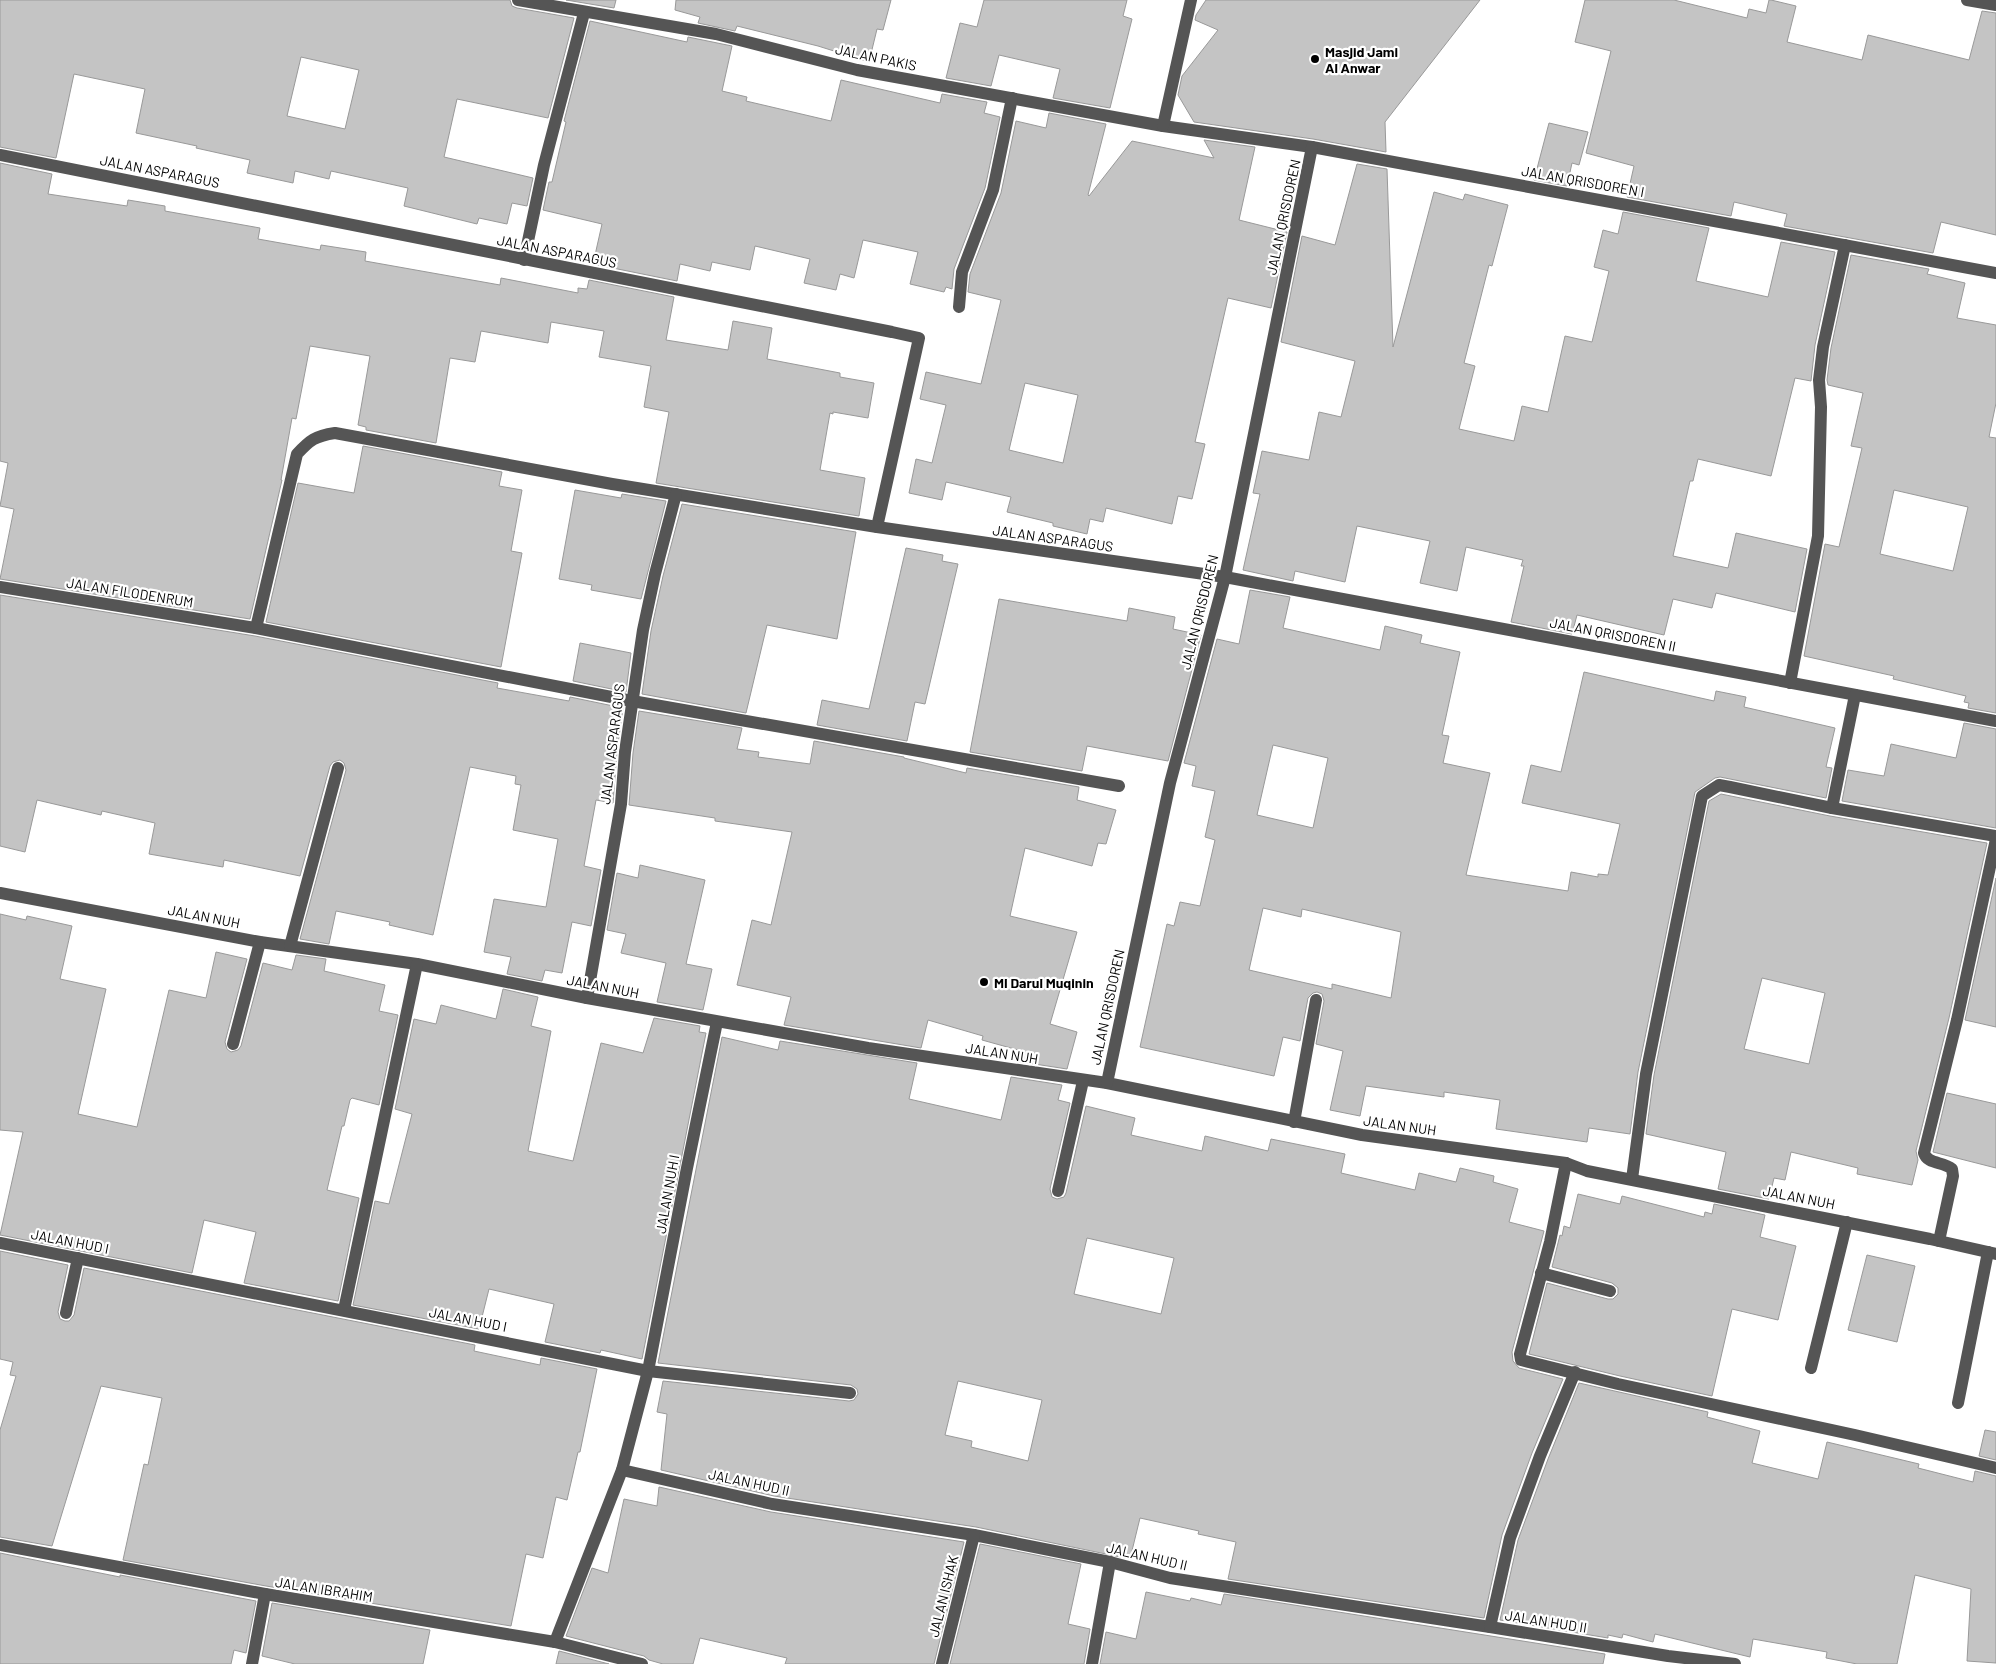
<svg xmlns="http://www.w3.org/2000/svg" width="1996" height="1664" font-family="Barlow,sans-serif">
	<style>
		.building { fill: #c4c4c4; stroke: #999; fill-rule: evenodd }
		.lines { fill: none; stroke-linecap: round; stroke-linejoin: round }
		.minor { stroke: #555; stroke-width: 12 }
		.poi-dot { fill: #000; stroke: #fff; stroke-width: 2 }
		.labels { text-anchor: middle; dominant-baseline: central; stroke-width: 4.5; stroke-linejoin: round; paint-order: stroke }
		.poi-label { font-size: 14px; font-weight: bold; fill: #000; stroke: #fff; text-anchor: start }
		.street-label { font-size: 14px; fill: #000; stroke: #fff }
	</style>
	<rect width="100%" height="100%" fill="#fff"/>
	<g class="building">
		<path d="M0,0H510L512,6L517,8L574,18L548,118L457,99L444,157L533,178L527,206L512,203L507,224L479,218L477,224L404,206L408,188L331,171L329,179L295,171L293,183L247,173L250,160L196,148L197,146L136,133L145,89L74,74L56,158L0,147ZM301,57L359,70L345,129L287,116Z"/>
		<path d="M566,0H616L614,8Z"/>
		<path d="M676,0H891L883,30L877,29L869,62L818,46L737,26L735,31L698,23L700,17L675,10Z"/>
		<path d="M984,0H1127L1123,16L1132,19L1110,108L1053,98L1060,69L999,55L991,86L946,78L960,23L977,27Z"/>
		<path d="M1206,0H1480L1385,122L1386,152L1313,139L1194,122L1178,95L1182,76L1218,30L1195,20L1196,15Z"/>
		<path d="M1585,0H1674L1747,18L1749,9L1766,13L1769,0H1771L1796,6L1787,42L1862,60L1868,35L1969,60L1982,11L1996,13V235L1941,222L1933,253L1784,226L1787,214L1734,202L1731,216L1627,197L1634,166L1586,153L1611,51L1575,42Z"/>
		<path d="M590,21L687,42L688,37L732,46L722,91L747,97L746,101L831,121L841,80L940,103L942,94L987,102L984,113L1000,117L985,188L954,269L952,289L946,287L944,292L910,284L918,252L863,240L854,278L840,274L836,290L804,283L810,259L755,246L750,270L712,262L710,271L680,264L677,281L593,264L602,224L543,210L549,182H552L566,122L564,121Z"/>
		<path d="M1049,113L1106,124L1088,195L1089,196L1132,141L1214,158L1204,140L1255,147L1239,220L1287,232L1271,308L1228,298L1195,442L1205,444L1192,499L1178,496L1172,524L1106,508L1103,522L1090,519L1087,534L1053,526V523L1007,512L1011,497L946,482L942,500L909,493L916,459L932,463L946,405L920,399L926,372L981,384L1001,300L968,292L970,274L1001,193L1016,121L1046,128ZM1025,383L1078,395L1063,463L1009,450Z"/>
		<path d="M1549,123L1588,132L1579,165L1572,163L1567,186L1534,180Z"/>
		<path d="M0,163L52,174L48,194L127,206L128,200L165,206V211L260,228L258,239L320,250L321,245L366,252L365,261L500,285L501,278L578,293V288L587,289L589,280L674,297L666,340L728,350L733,321L772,328L767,359L840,373V377L874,383L868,418L833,412V414L830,413L820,470L865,478L859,516L656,483L669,412L644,407L651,366L599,357L604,331L551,322L548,343L481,331L475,362L450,358L436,443L366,430V427L358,425L370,356L310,346L296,419L292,418L281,480H282L250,619L0,579L14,509L0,506L8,463L0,461Z"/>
		<path d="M1357,164L1387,169L1393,347L1434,192L1463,200L1465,194L1508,205L1492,266L1489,265L1464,363L1475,366L1459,429L1514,441L1522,406L1548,412L1565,336L1592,342L1609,271L1594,267L1603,230L1618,234L1623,212L1709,228L1696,281L1768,297L1781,242L1835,252L1815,345L1811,381L1795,378L1771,476L1698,459L1693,481H1690L1673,556L1728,568L1736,533L1807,549L1795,612L1716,593L1712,608L1673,599L1664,635L1577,615L1572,634L1511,622L1524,566H1521L1523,560L1466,547L1457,591L1420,583L1430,541L1357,526L1345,582L1295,571L1293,581L1243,570L1260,494L1253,493L1262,451L1309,460L1319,412L1341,417L1355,361L1281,342L1302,236L1335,245Z"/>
		<path d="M1851,255L1929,269L1927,274L1965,283L1957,318L1996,325V403L1989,437L1996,438V713L1968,708L1969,703L1964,702L1966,696L1893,679L1894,676L1804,656L1825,544L1839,547L1862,448L1851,446L1863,393L1828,385L1827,380L1831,348ZM1894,490L1968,507L1953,571L1880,554Z"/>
		<path d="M363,446L502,472L499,486L522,490L511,551L522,553L501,667L266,622L298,483L354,493Z"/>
		<path d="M575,490L621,498L622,494L666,501L641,599L591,590L592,585L559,579Z"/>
		<path d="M682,504L856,532L837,639L767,625L746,713L642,694L651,631L663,576Z"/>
		<path d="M906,548L943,555L942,561L958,564L925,704L915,702L907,741L817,725L822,700L869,709Z"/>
		<path d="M1250,590L1290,597L1283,628L1380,650L1385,626L1422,635L1420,643L1460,652L1442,735L1449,736L1443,763L1490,773L1466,875L1568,891L1571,872L1598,877V874L1608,875L1620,824L1522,803L1531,765L1561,772L1584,672L1714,701L1716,691L1746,697L1744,707L1835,728L1826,767L1832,768L1826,798L1720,777L1715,778L1695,792L1638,1072L1630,1134L1589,1128L1587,1142L1496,1129L1500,1100L1444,1092V1097L1366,1086L1360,1116L1330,1110L1343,1051L1316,1044L1324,1001L1322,994L1317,992L1313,993L1308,998L1300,1041L1283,1037L1274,1076L1140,1047L1167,924L1174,926L1180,902L1200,906L1215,840L1205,837L1215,791L1192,786L1196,766L1184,763L1217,639L1239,644ZM1273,745L1328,758L1313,828L1257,815ZM1263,908L1301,917L1302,909L1401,932L1391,998L1332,984V989L1249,970Z"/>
		<path d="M0,595L255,636L498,683L497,688L569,701L570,697L623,708L617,751L613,803L596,800L584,866L601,870L591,926L572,922L562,973L545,970L542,981L507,974L511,957L484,952L494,899L546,907L558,839L513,830L521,785L515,784L516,776L470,767L433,935L389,925L390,922L336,911L329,944L300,939L346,770L344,763L340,760L333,762L330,766L300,876L224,860L223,867L149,854L155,823L102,811L101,815L37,800L25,852L0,846Z"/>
		<path d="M999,599L1127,621L1129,608L1175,617L1173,629L1201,635L1168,761L1087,746L1082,771L970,752Z"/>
		<path d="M580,643L631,653L626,692L573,681Z"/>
		<path d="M639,711L742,728L737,749L759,752L758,757L810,764L814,741L904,757V758L966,773L967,768L1079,787L1077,800L1116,810L1106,844L1098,843L1092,866L1025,848L1010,916L1077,932L1050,1024L1077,1032L1067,1069L1015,1061L1018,1050L982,1040L983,1036L928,1020L921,1048L784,1025L791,997L737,985L752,920L771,925L792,832L715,821V818L629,805L633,753Z"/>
		<path d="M1964,723L1996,729V828L1842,801L1848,770L1884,776L1891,744L1956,758Z"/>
		<path d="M1721,794L1830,816L1987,843L1949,1018L1916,1151L1918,1160L1912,1185L1857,1174L1858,1168L1791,1152L1785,1180L1774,1178L1769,1199L1718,1189L1726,1152L1646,1134L1654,1075L1709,801ZM1762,978L1825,993L1809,1064L1744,1049Z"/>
		<path d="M640,865L705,880L686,964L712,969L703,1010L657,1002L666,963L621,953L626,934L607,930L617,873L638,878Z"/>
		<path d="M1996,878V1027L1965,1020Z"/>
		<path d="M0,914L26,920L27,916L72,926L60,979L106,989L78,1114L137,1127L169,990L206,998L216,952L247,959L225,1042L227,1049L231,1052L238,1050L241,1046L263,963L292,970L296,955L326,959L324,971L385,985L379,1011L398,1015L379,1105L352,1098L350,1100L344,1126H342L327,1190L359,1198L338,1301L244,1283L256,1232L204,1220L192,1273L0,1235L23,1132L0,1130Z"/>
		<path d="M503,989L538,997L531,1026L551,1031L528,1151L573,1161L601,1043L643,1053L654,1018L700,1026L699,1032L706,1033L642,1359L601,1350L600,1353L545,1342L554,1304L489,1289L479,1329L353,1305L375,1201L389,1204L412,1114L395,1109L414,1019L436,1024L441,1005L496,1019Z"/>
		<path d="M722,1037L778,1050L780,1041L917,1063L909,1099L1001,1120L1011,1077L1062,1085L1058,1100L1070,1103L1050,1189L1052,1197L1057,1199L1064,1197L1066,1193L1086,1106L1135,1118L1131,1135L1202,1151L1205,1136L1268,1151L1271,1139L1345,1154L1341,1173L1415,1190L1419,1173L1456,1182L1460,1168L1494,1176L1493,1182L1518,1189L1509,1222L1544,1231L1512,1352L1513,1361L1519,1368L1563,1379L1532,1453L1502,1535L1484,1618L1228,1579L1236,1542L1198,1534L1199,1531L1140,1518L1130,1559L976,1527L774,1496L661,1470L667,1414L657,1412L663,1381L849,1401L854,1400L858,1394L857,1389L851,1385L658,1363ZM1087,1238L1174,1258L1161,1314L1074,1294ZM958,1381L1042,1400L1028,1461L971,1447L972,1441L945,1435Z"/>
		<path d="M1947,1093L1996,1104V1168L1933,1152Z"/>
		<path d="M1578,1194L1620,1204L1622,1196L1704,1217L1705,1212L1712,1214L1714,1204L1765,1215L1760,1237L1796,1246L1778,1320L1732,1309L1712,1396L1620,1376L1529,1354L1547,1283L1608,1299H1613L1618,1294V1288L1612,1283L1552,1267L1560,1235L1562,1236L1564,1226L1570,1228Z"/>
		<path d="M0,1251L68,1265L58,1312L60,1319L65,1321H69L74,1315L84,1268L475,1345L474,1351L540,1365L541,1358L597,1369L580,1452H578L567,1500L556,1497L543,1558L526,1554L511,1626L266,1586L123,1560L144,1464L148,1465L162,1398L101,1386L52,1546L0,1537V1430L16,1376L10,1375L13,1362L0,1359Z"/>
		<path d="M1867,1255L1915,1266L1897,1342L1848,1330Z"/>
		<path d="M1579,1383L1708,1412L1707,1417L1760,1431L1752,1463L1818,1479L1827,1442L1919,1464L1918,1468L1973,1482L1975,1471L1996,1476V1663L1967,1661L1971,1589L1915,1575L1897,1664H1857L1826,1658L1827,1652L1753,1639L1750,1657L1655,1634L1653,1642L1623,1634L1622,1638L1608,1635V1638L1500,1620L1518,1540L1548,1459Z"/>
		<path d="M1985,1430L1996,1432V1460L1979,1456Z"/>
		<path d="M659,1487L771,1512L964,1542L934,1664H785L787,1658L700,1638L693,1664H663L649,1660L644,1656L566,1636L592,1568L608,1573L624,1499L657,1506Z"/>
		<path d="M980,1544L1081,1564L1068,1624L1090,1629L1084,1664H950Z"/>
		<path d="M0,1553L120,1577V1575L256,1601L246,1653L234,1650L231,1664H0Z"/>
		<path d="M1146,1592L1190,1601L1191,1598L1221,1605L1224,1594L1605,1654L1603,1664H1100L1106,1632L1136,1639Z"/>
		<path d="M272,1603L430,1630L423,1664H295L262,1656Z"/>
		<path d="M559,1651L609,1664H556Z"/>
	</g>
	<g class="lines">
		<g class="minor">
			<path d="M518,0L716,34L857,70L1163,126L1312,147L1996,273"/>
			<path d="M1967,0L1996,5"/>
			<path d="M1163,126L1191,0"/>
			<path d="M0,155L892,332L919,338L877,527"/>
			<path d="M524,260L544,165L584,13"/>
			<path d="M959,307L962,272L993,190L1012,98"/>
			<path d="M0,587L256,628L632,701L1119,786"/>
			<path d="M256,628L297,454C310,440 315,436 335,433L612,484L877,527L1225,577L1996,721"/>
			<path d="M1790,683L1818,536L1821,407L1819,380L1823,347L1845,245"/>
			<path d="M1832,808L1855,695"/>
			<path d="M0,893L260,942L417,964L587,998L868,1048L1107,1083L1362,1135L1566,1163L1587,1171L1930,1239L1996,1254"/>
			<path d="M290,946L338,768"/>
			<path d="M587,998L621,804L625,752L643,630L655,574L676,494"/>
			<path d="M233,1044L260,942"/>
			<path d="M1107,1083L1170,783L1225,577L1312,147"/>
			<path d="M1294,1122L1316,1000"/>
			<path d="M1566,1163L1550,1242L1520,1354L1521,1360L1618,1384L1855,1435L1996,1468"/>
			<path d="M1632,1179L1646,1074L1702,796L1719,785L1730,787L1832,808L1996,836"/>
			<path d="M1058,1191L1083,1081"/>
			<path d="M1939,1241L1953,1176L1952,1169C1943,1161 1928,1165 1924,1153L1957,1020L1996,839"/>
			<path d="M0,1243L648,1371L850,1393"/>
			<path d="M1541,1273L1610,1291"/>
			<path d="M344,1310L417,964"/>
			<path d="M66,1313L78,1258"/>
			<path d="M1811,1368L1847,1222"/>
			<path d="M1958,1403L1988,1252"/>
			<path d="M622,1470L772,1504L974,1535L1110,1562L1170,1578L1490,1627L1668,1656L1735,1664"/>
			<path d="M0,1545L265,1594L555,1642L642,1664"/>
			<path d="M1490,1627L1510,1538L1540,1456L1575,1372"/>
			<path d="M555,1642L622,1470L648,1371L687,1168L717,1022"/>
			<path d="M252,1664L265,1594"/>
			<path d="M942,1664L974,1535"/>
			<path d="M1092,1664L1110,1562"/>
		</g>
	</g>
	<g class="poi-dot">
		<circle cx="1315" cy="59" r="5"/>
		<circle cx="984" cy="982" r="5"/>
	</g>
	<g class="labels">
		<g class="poi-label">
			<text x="1325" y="51">Masjid Jami<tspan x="1325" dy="16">Al Anwar</tspan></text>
			<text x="994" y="982">MI Darul Muqinin</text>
		</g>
		<g class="street-label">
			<text transform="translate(876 57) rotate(12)">JALAN PAKIS</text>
			<text transform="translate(160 171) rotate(11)">JALAN ASPARAGUS</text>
			<text transform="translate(1583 181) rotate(10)">JALAN QRISDOREN I</text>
			<text transform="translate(1283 217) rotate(-78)">JALAN QRISDOREN</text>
			<text transform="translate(557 251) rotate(11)">JALAN ASPARAGUS</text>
			<text transform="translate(1053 538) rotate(8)">JALAN ASPARAGUS</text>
			<text transform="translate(130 592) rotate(9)">JALAN FILODENRUM</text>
			<text transform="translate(1199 612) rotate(-76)">JALAN QRISDOREN</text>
			<text transform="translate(1613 634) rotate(11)">JALAN QRISDOREN II</text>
			<text transform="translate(612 744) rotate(-83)">JALAN ASPARAGUS</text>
			<text transform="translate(204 916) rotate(11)">JALAN NUH</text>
			<text transform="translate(603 986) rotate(11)">JALAN NUH</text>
			<text transform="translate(1107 1007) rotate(-78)">JALAN QRISDOREN</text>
			<text transform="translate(1002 1053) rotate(9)">JALAN NUH</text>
			<text transform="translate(1400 1125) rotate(8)">JALAN NUH</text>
			<text transform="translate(667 1194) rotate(-80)">JALAN NUH I</text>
			<text transform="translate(1799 1197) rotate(11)">JALAN NUH</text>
			<text transform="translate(70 1241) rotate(11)">JALAN HUD I</text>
			<text transform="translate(468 1319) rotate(11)">JALAN HUD I</text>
			<text transform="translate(749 1482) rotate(12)">JALAN HUD II</text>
			<text transform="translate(1147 1556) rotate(13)">JALAN HUD II</text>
			<text transform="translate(324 1589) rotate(9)">JALAN IBRAHIM</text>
			<text transform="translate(943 1596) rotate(-76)">JALAN ISHAK</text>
			<text transform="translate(1546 1621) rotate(9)">JALAN HUD II</text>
		</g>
	</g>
</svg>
